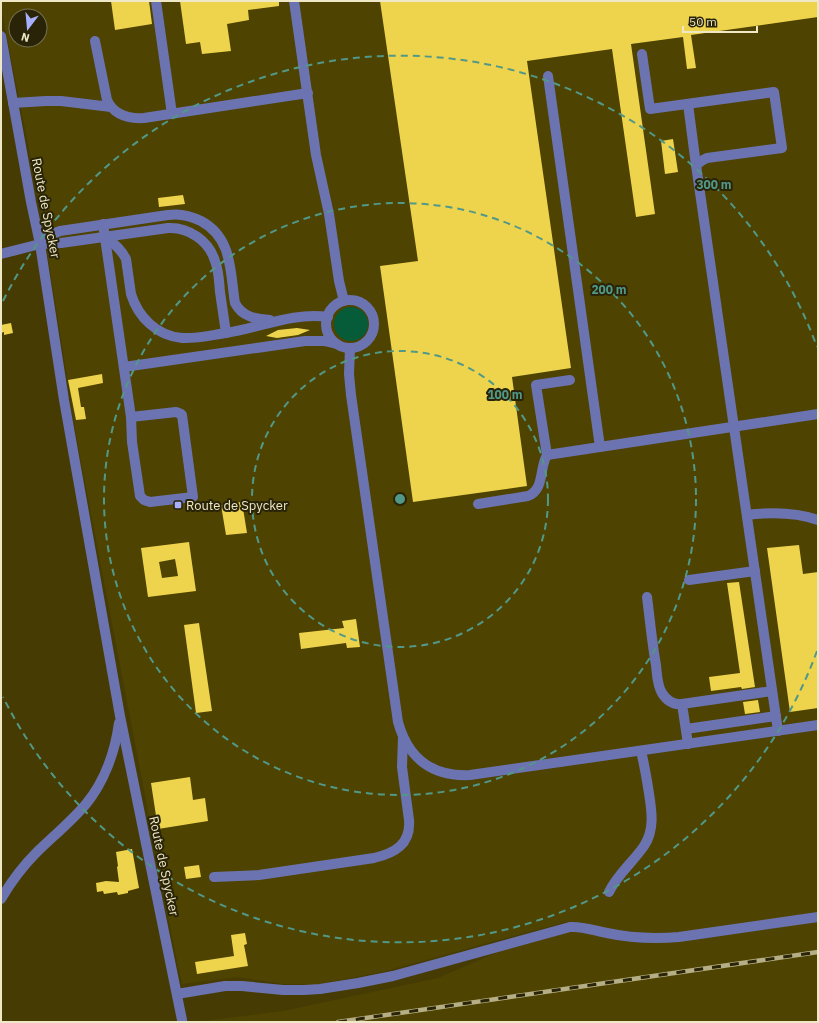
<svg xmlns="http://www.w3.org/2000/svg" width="819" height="1023" font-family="'IBM Plex Sans',sans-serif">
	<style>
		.built { fill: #4e4300; fill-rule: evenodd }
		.green { fill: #065b38 }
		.building { fill: #eed44d; fill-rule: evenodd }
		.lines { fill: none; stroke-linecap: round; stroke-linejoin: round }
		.minor { stroke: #6c73b1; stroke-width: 10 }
		.rail-casing { stroke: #b6af85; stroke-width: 4.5 }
		.rail { stroke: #292307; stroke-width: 3; stroke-dasharray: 9; stroke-linecap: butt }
		.ring { fill: none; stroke: #529888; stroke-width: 2; stroke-dasharray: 7 5 }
		.poi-dot { fill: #a7b0fc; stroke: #292307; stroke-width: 1.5 }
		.labels { text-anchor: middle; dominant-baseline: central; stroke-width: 4; stroke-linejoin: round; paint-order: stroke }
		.street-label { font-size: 13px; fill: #eee8c6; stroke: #292307 }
		.poi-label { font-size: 13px; fill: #eee8c6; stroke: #292307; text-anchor: start }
		.centre { fill: #529888; stroke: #292307; stroke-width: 2 }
		.ring-label { font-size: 12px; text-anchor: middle; font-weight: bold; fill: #529888; stroke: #292307; stroke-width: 4; stroke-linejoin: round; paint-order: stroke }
	</style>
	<rect width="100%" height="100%" fill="#463c03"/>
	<path class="built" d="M1,1H818V1022H195L283,1011L438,978L569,921L382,972L318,984H283L237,977L182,984L176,957L78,446L39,200L1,7ZM16,16H40V40H16Z"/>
	<circle class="green" cx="351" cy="324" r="17"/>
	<g class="building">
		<path d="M111,1H149L152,24L115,30Z"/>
		<path d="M180,1H279V6L248,10L249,20L227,24L231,51L202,54L200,42L186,44Z"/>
		<path d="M380,1H818V17L691,35L696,68L687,69L683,37L631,44L655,214L636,217L612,49L527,61L571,368L512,377L527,486L413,502L380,266L418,261Z"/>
		<path d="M673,139L678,172L665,174L661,141Z"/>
		<path d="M183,195L185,204L159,207L158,198Z"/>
		<path d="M11,323L13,333L4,335V332L1,333V325Z"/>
		<path d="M297,328L310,330L298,335L277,338L266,336L278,330Z"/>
		<path d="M102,374L103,383L78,388L81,407H84L86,419L76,420L68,380Z"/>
		<path d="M242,502L247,533L226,535L221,505Z"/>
		<path d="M189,542L196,591L148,597L141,548ZM175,559L178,576L162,578L159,562Z"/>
		<path d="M799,545L803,574L818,572V708L790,712L767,548Z"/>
		<path d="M739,582L755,687L742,689L741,687L711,691L709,677L740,673L727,583Z"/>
		<path d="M356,619L360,647L347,648L346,643L301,649L299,633L344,628L342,621Z"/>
		<path d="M199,623L212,711L196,713L184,625Z"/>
		<path d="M758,700L760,712L745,714L743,702Z"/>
		<path d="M190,777L193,800L205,798L208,821L158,829L151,783Z"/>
		<path d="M132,849L139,888L128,891V893L118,895L117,892L104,894L103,891L97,892L96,883L106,881L119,882L117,867L118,866L116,852Z"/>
		<path d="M199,865L201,877L186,879L184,867Z"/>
		<path d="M245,933L247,944L244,945L248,966L197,974L195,962L234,956L231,935Z"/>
	</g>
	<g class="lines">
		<g class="minor">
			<path d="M156,1L172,114"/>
			<path d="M294,1L316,155L329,214L339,281L344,301"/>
			<path d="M1,36L31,202L40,244L64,400L120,716L182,1020"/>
			<path d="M95,41L107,100C114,115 128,119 144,118L308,93"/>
			<path d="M642,54L650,109L774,92L782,148L707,158L703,160L696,165"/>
			<path d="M548,76L600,447"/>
			<path d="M13,103L46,101H61L111,107"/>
			<path d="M688,104L696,165L778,731"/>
			<path d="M103,224L131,417L132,442L140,496L144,500L150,502L193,497L182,415L181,414L176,412L131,417"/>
			<path d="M105,237C114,243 121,249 126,259L131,294C138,317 157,336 182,338C196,339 212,335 226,333"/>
			<path d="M40,244L50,235L60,231L168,215C180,213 191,216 201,221C233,238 230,273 235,303C242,317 256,319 270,320"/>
			<path d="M1,254L40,244L61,243L168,228C189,227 209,241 215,261C219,271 219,282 220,292C222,306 224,319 226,333C260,328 292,312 328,317"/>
			<circle cx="350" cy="324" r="24"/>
			<path d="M350,348L349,374L351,395L398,722C408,758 432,777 470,775L818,725"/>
			<path d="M124,367L305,341H324L337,344"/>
			<path d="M547,455L818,414"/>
			<path d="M478,504L528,496C545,489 539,468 547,455L536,385L570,380"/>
			<path d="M747,515C771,512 795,512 818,520"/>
			<path d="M689,580L755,571"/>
			<path d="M647,597C650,620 652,643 656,665C657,674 657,685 662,693C667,701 673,705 682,704"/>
			<path d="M686,729L776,716"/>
			<path d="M688,744L682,704L772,691"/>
			<path d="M214,877L259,875L374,858C395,853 411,844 409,820L402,767L403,737"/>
			<path d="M609,892C617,875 633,862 644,846C656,828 651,807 648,787C646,775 644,763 641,751"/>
			<path d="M1,899C11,882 22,867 36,853C52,837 71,822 86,804C104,782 115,752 119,723"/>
			<path d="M177,994L225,986H242L283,990H304L320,989L358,983L393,976L570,927C583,926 595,931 607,933C630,938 655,939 679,937L818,917"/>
		</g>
		<defs>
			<path id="rail" d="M338,1022L818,952"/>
		</defs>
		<use href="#rail" class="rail-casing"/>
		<use href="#rail" class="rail"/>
	</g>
	<g class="ring">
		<circle cx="400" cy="499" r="148"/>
		<circle cx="400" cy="499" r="296"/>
		<path d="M817 651A444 444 0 0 1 3 697M3 301A444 444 0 0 1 817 347"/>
	</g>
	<rect class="poi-dot" x="174" y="501" width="8" height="8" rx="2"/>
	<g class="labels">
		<g class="street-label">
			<text transform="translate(46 208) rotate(79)">Route de Spycker</text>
			<text transform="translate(164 866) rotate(78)">Route de Spycker</text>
		</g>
		<g class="poi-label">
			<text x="186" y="505">Route de Spycker</text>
		</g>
	</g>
	<circle cx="400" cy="499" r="6" class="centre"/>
	<g class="ring-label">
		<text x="714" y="189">300 m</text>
		<text x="609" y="294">200 m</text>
		<text x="505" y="399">100 m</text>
	</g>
	<rect width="819" height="1023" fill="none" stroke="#eee8c6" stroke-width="4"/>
	<g transform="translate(28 28) rotate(196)"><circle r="19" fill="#292307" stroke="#787253"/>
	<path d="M0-3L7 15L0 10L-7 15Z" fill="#a7b0fc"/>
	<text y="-6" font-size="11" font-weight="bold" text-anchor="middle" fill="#eee8c6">N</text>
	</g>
	<path d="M683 26v6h74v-6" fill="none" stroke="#eee8c6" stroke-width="2"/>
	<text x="689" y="26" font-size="12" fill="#eee8c6" stroke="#292307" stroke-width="3" paint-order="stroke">50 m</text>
</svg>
